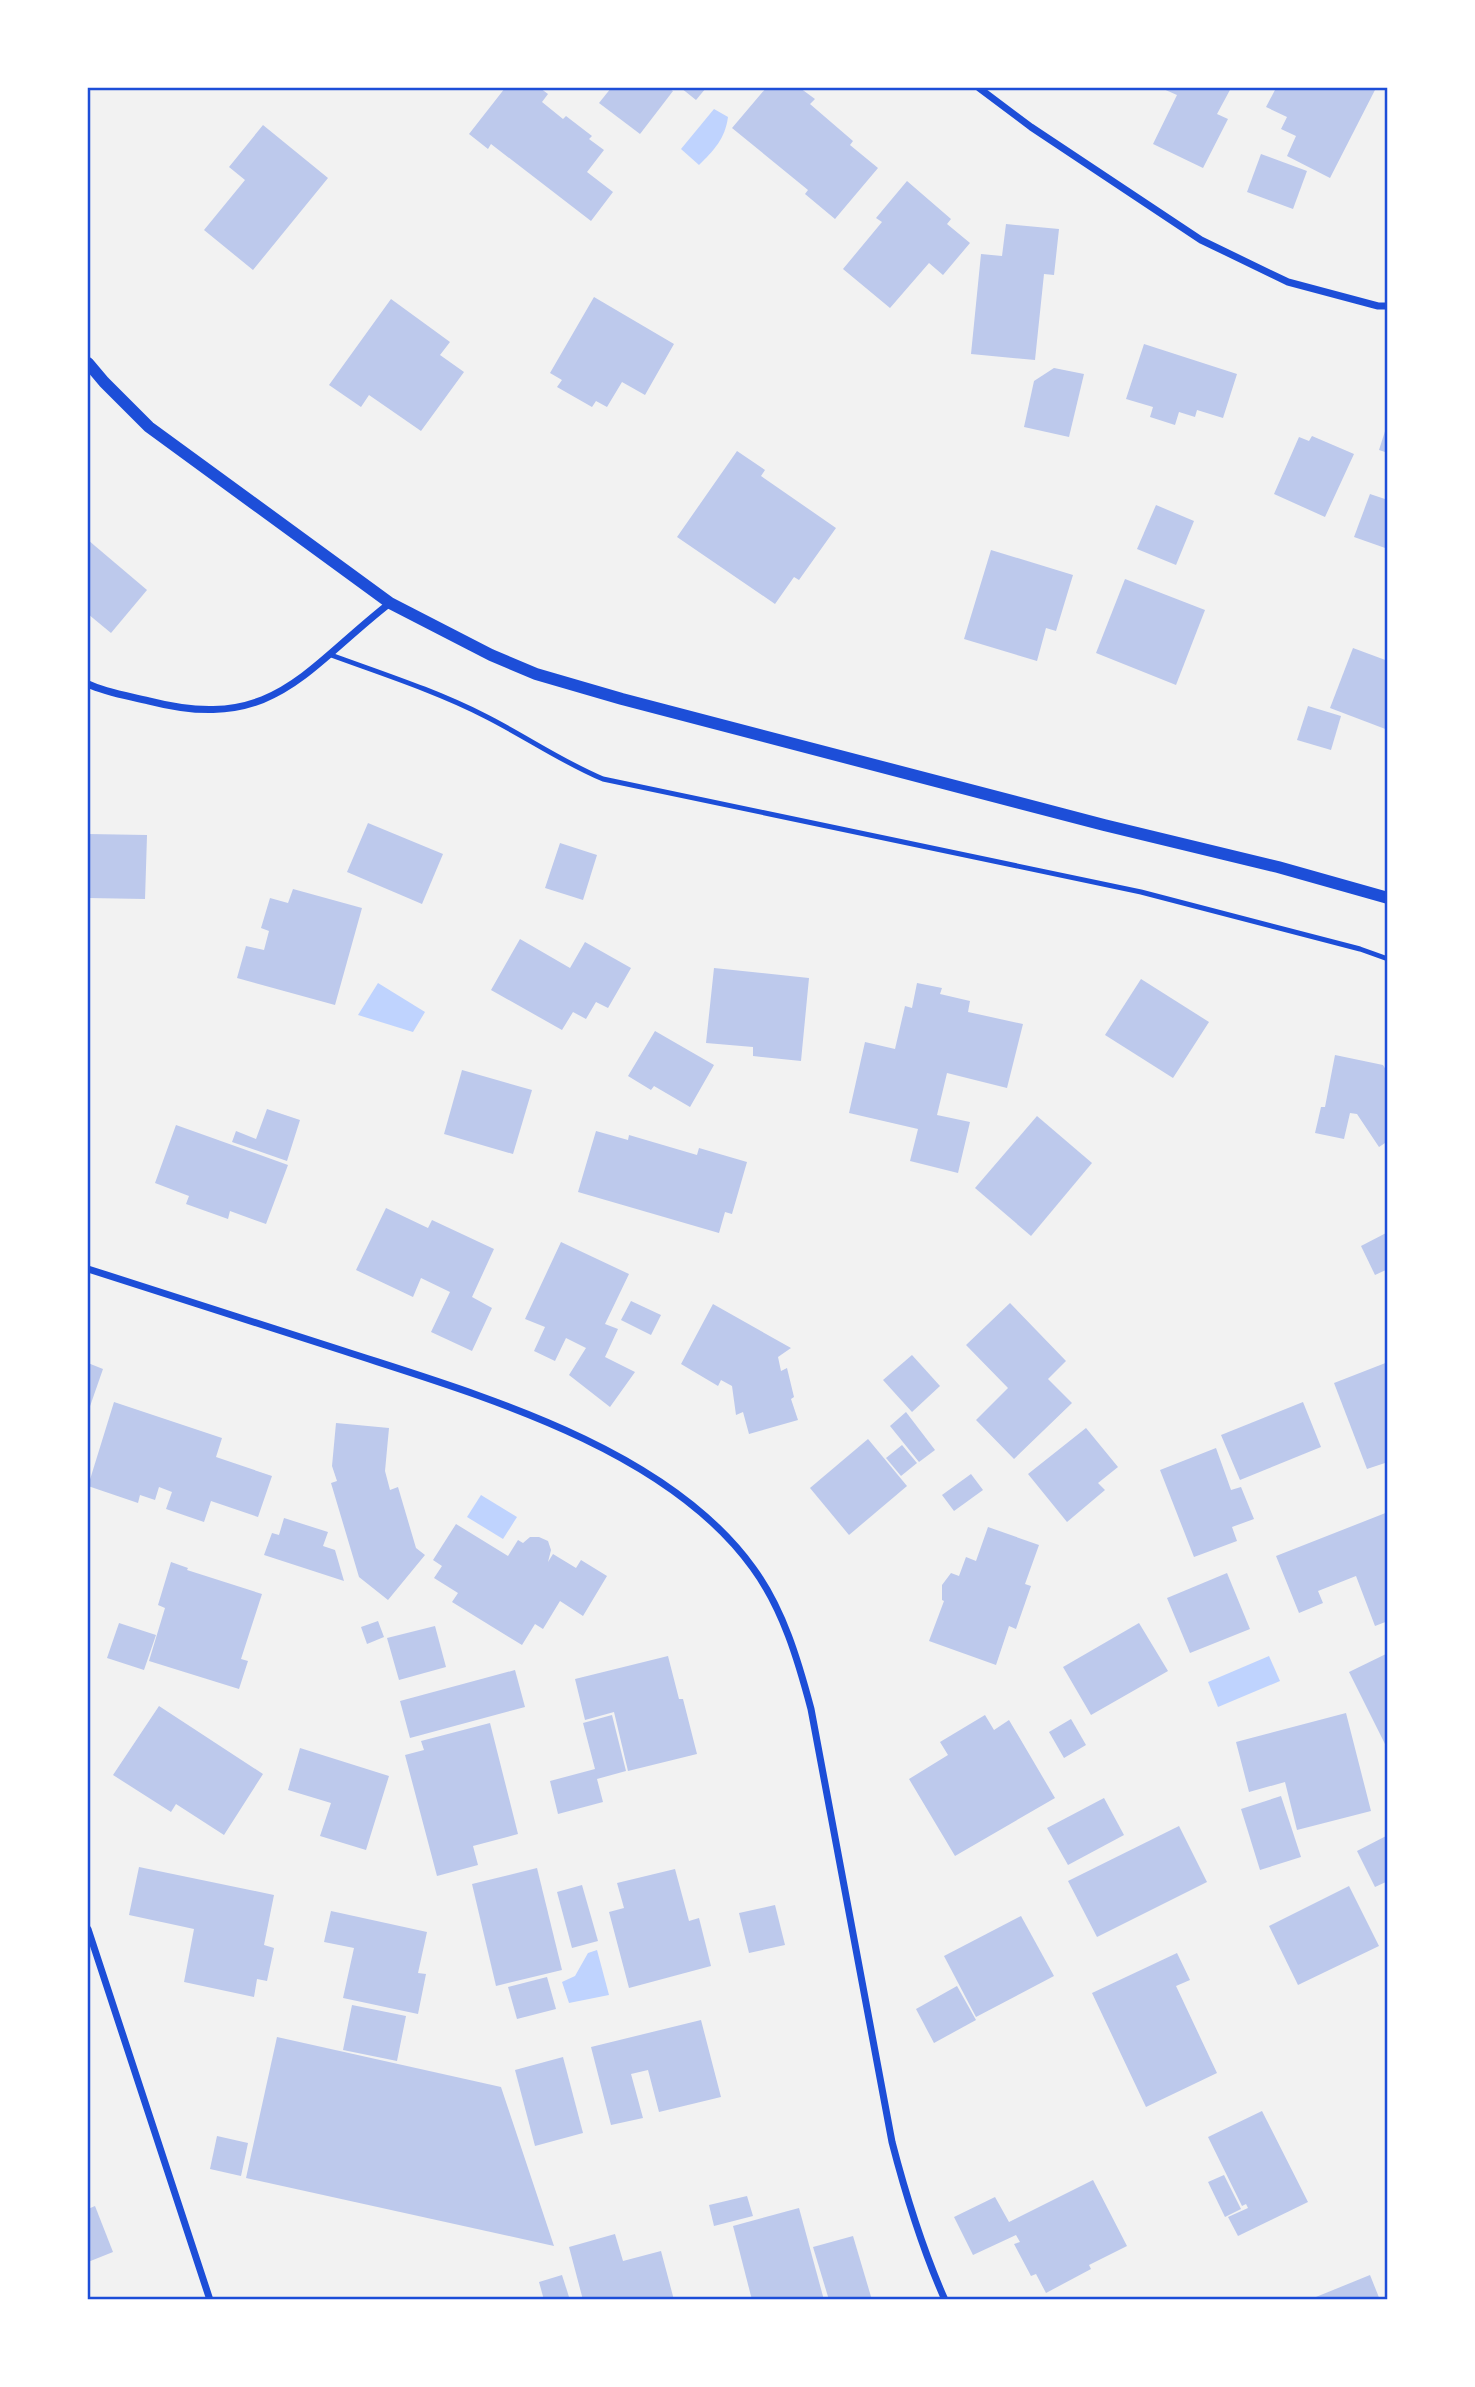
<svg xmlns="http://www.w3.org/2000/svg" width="1475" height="2387" font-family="'Roboto Condensed',sans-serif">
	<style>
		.water { fill: #bfd3fe }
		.building { fill: #bdc9ec }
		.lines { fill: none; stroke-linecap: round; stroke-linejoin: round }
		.service { stroke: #1d4ed8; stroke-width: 5 }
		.minor { stroke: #1d4ed8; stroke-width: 7 }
		.tertiary { stroke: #1d4ed8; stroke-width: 12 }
		.neatline { fill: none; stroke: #1d4ed8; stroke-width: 2.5 }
	</style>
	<rect width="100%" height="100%" fill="#f2f2f2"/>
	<g class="water">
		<path d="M714,109L728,117C725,139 714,150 699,165L681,149Z"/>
		<path d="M378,983L425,1012L413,1032L358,1015Z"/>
		<path d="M481,1495L517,1517L503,1539L467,1517Z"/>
		<path d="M1269,1656L1280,1681L1218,1707L1208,1682Z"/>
		<path d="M597,1950L609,1995L569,2003L562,1982L575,1976L588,1953Z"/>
	</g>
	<g class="building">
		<path d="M505,88H540L548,94L542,102L563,119L566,116L592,136L589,139L604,150L587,172L613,192L591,221L491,144L488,149L469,134Z"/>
		<path d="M611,88H668L673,91L640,134L599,103Z"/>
		<path d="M681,88H706L696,100Z"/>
		<path d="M766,88H800L815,99L810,104L853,141L850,145L878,168L835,219L805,194L808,190L732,128Z"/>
		<path d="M1161,88H1231L1217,114L1228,119L1203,168L1153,144L1177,95Z"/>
		<path d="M1276,88H1376L1330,178L1287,156L1296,136L1281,129L1287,117L1266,107Z"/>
		<path d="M263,125L328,178L253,270L204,230L245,180L229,167Z"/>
		<path d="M1261,154L1307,171L1293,209L1247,192Z"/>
		<path d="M907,181L951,219L947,224L970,243L943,275L929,263L890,308L843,269L882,222L876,218Z"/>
		<path d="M1006,224L1059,229L1054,275L1044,274L1035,360L971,354L981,254L1002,256Z"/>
		<path d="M594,297L674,344L645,395L622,382L607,407L596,401L592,407L557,387L562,380L550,373Z"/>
		<path d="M391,299L450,342L440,355L464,372L421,431L369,395L361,407L329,385Z"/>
		<path d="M1144,344L1237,374L1223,418L1197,410L1195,417L1179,412L1175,425L1150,417L1153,407L1126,399Z"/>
		<path d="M1054,368L1084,374L1069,437L1024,427L1034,381Z"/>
		<path d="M1387,425H1388V453L1379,450Z"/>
		<path d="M1312,436L1354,454L1325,517L1274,494L1299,437L1309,441Z"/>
		<path d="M737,451L765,470L761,476L836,528L799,580L794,577L775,604L677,537Z"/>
		<path d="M1370,494L1388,500V549L1354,537Z"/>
		<path d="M1156,505L1194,521L1176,565L1137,549Z"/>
		<path d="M88,540L147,590L111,633L88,614Z"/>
		<path d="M991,550L1073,575L1056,631L1046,628L1037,661L964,639Z"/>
		<path d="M1125,579L1205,610L1176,685L1096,653Z"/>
		<path d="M1353,648L1388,661V730L1330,708Z"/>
		<path d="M1308,706L1341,716L1331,750L1297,740Z"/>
		<path d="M368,823L443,854L422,904L347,872Z"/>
		<path d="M88,834L147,835L145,899L88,898Z"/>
		<path d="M560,843L597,855L583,900L545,888Z"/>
		<path d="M293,889L362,908L335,1005L237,978L246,946L264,950L269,931L261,928L270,898L288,903Z"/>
		<path d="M520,939L570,968L585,942L631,968L608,1008L596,1002L586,1019L573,1012L562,1030L491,990Z"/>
		<path d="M714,968L809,978L801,1061L753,1056V1047L706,1043Z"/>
		<path d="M1141,979L1209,1022L1173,1078L1105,1035Z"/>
		<path d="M917,983L942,988L940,994L970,1001L968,1012L1023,1024L1007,1088L947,1073L937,1115L970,1122L958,1173L910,1161L918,1129L849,1113L865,1042L895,1049L905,1006L912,1008Z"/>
		<path d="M655,1031L714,1065L690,1107L654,1086L651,1090L628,1076Z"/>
		<path d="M1335,1055L1383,1065L1386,1070L1388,1068V1141L1379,1147L1357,1114L1350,1113L1344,1139L1315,1133L1321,1107H1325Z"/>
		<path d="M462,1070L532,1090L513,1154L444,1134Z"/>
		<path d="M267,1109L300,1120L287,1161L232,1142L236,1131L256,1139Z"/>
		<path d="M1037,1116L1092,1163L1031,1236L975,1188Z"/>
		<path d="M176,1125L288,1165L266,1224L230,1211L228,1219L186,1204L189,1196L155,1183Z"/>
		<path d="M596,1131L628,1140L629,1135L697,1155L699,1148L747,1162L732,1214L725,1212L719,1233L578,1192Z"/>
		<path d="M386,1208L428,1228L432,1220L494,1249L472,1297L492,1308L472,1351L431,1332L450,1292L421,1278L413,1297L356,1270Z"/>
		<path d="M1388,1232V1269L1375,1275L1361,1246Z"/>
		<path d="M561,1242L629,1274L605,1324L618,1329L605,1357L635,1372L610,1407L569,1375L586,1348L566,1338L555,1361L534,1351L545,1327L525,1319Z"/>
		<path d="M631,1301L661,1315L651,1335L621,1320Z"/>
		<path d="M1010,1303L1066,1361L1048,1379L1072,1403L1014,1459L976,1420L1008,1388L966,1345Z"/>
		<path d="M713,1304L791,1348L778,1357L781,1371L787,1368L794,1397L791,1399L798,1420L749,1434L743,1412L736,1415L732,1386L721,1380L718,1386L681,1364Z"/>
		<path d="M912,1355L940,1386L912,1412L883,1380Z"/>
		<path d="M1388,1362V1462L1367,1469L1334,1383Z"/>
		<path d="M88,1363L103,1369L88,1412Z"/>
		<path d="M114,1402L222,1438L216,1457L272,1476L258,1517L211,1501L204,1522L166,1509L172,1492L159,1487L155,1500L140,1495L138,1503L88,1486Z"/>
		<path d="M1303,1402L1321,1447L1240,1480L1221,1435Z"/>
		<path d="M906,1412L935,1450L919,1462L890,1426Z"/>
		<path d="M336,1423L389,1428L385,1471L390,1490L398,1487L416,1548L425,1555L388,1600L359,1577L331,1483L337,1481L332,1466Z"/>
		<path d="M1086,1428L1118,1467L1098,1483L1105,1490L1067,1522L1028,1474Z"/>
		<path d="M868,1439L907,1486L849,1535L810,1488Z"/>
		<path d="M902,1445L917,1463L901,1476L886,1458Z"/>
		<path d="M1216,1448L1231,1490L1241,1487L1254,1519L1232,1527L1237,1541L1194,1557L1160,1470Z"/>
		<path d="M971,1474L983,1490L954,1511L942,1495Z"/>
		<path d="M1388,1512V1621L1375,1626L1356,1576L1318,1591L1323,1603L1299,1613L1276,1556Z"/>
		<path d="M284,1518L328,1532L323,1546L335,1550L344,1581L264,1555L272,1533L279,1535Z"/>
		<path d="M456,1524L508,1556L518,1540L523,1543L530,1537H539L548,1541L551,1550L548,1562L553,1554L576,1568L581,1560L607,1576L583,1616L560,1601L543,1629L535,1624L522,1645L452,1602L458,1593L434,1578L442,1566L433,1560Z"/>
		<path d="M988,1527L1039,1545L1025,1584L1031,1586L1016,1629L1009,1626L996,1665L929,1641L944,1601L942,1600V1585L951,1573L959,1576L966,1557L976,1561Z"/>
		<path d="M171,1562L188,1568L187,1570L262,1594L241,1659L248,1661L239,1689L149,1661L165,1608L158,1605Z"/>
		<path d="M1227,1573L1250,1629L1190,1653L1167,1598Z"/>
		<path d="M378,1621L384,1637L367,1644L361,1627Z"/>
		<path d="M119,1623L156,1635L144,1670L107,1658Z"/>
		<path d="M1139,1623L1168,1671L1091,1715L1063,1667Z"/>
		<path d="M435,1626L446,1667L399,1680L387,1638Z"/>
		<path d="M1388,1653V1750L1349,1672Z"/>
		<path d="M668,1656L679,1699H683L697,1754L628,1771L614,1712L585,1720L575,1679Z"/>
		<path d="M515,1670L525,1707L410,1738L400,1701Z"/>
		<path d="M159,1706L263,1774L224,1835L176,1804L171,1812L113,1775Z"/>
		<path d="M1346,1713L1371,1811L1297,1830L1285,1782L1249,1792L1236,1742Z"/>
		<path d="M612,1715L626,1771L597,1779L603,1802L558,1814L550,1781L595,1769L583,1723Z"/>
		<path d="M985,1715L994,1730L1009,1720L1055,1798L955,1856L909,1779L948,1755L940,1742Z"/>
		<path d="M1071,1719L1086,1745L1064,1758L1049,1732Z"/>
		<path d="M490,1723L518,1834L473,1846L478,1865L437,1876L405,1755L424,1750L421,1741Z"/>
		<path d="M300,1748L389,1776L366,1850L320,1836L331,1803L288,1790Z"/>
		<path d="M1281,1796L1301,1857L1260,1870L1241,1809Z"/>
		<path d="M1104,1798L1124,1835L1068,1865L1047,1828Z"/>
		<path d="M1179,1826L1207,1882L1097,1937L1068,1881Z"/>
		<path d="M1388,1835V1881L1375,1887L1357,1851Z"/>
		<path d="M139,1867L274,1895L264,1945L274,1948L267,1981L257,1979L254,1997L184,1982L194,1929L129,1915Z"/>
		<path d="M537,1868L562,1970L496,1986L472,1884Z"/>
		<path d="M675,1869L689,1921L699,1918L711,1966L629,1988L609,1912L624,1908L617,1883Z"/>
		<path d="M582,1885L598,1941L572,1948L557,1892Z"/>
		<path d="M1349,1886L1379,1946L1298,1985L1269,1926Z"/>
		<path d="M775,1905L785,1945L749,1953L739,1913Z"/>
		<path d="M331,1911L427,1932L418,1973L426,1974L418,2014L343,1998L354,1948L324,1942Z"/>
		<path d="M1021,1916L1054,1976L976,2017L944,1956Z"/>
		<path d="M1177,1953L1190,1980L1176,1986L1217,2073L1146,2107L1092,1993Z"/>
		<path d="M547,1977L556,2009L517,2019L508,1987Z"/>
		<path d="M957,1986L976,2020L934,2043L916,2009Z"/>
		<path d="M352,2005L406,2016L397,2061L343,2050Z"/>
		<path d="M701,2020L721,2097L659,2112L648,2070L631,2074L643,2118L611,2125L591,2047Z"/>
		<path d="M277,2037L501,2087L554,2246L246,2178Z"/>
		<path d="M563,2057L583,2133L535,2146L515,2070Z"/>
		<path d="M1262,2111L1308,2202L1238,2236L1228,2217L1248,2208L1246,2204L1242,2206L1208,2137Z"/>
		<path d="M217,2136L248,2143L241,2176L210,2169Z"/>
		<path d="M1224,2175L1241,2209L1225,2217L1208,2182Z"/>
		<path d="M1093,2180L1127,2246L1089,2265L1091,2269L1046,2293L1036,2274L1031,2276L1014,2244L1020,2242L1016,2235L973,2255L954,2217L995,2197L1009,2222Z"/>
		<path d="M747,2196L753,2216L714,2226L709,2205Z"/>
		<path d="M95,2206L113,2252L88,2262V2209Z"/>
		<path d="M799,2208L824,2300H752L733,2226Z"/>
		<path d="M615,2234L623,2261L661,2251L674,2300H583L569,2247Z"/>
		<path d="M853,2236L872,2300H829L813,2247Z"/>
		<path d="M562,2275L570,2300H544L539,2282Z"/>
		<path d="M1370,2275L1380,2300H1311V2299Z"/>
	</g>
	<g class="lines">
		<path class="service" d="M331,655C383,674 436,691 485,716C525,736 562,762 603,779L1141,892L1360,949L1388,959"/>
		<g class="minor">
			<path d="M979,88L1031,127L1201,240L1288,282L1378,306H1388"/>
			<path d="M88,684C107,693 129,696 149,701C273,733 304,670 390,603"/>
			<path d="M88,1269C173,1296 259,1324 344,1351C479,1395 666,1447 753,1568C783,1609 798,1660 811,1709L892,2142C906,2196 922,2248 945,2300"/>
			<path d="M88,1929L210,2300"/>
		</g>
		<path class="tertiary" d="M88,363L104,382L149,427L390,603L491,655L536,674L622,699L1104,825L1278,867L1388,898"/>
	</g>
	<rect width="1475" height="2387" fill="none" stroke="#ffffff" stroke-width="178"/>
	<rect x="89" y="89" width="1297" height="2209" class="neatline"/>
</svg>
